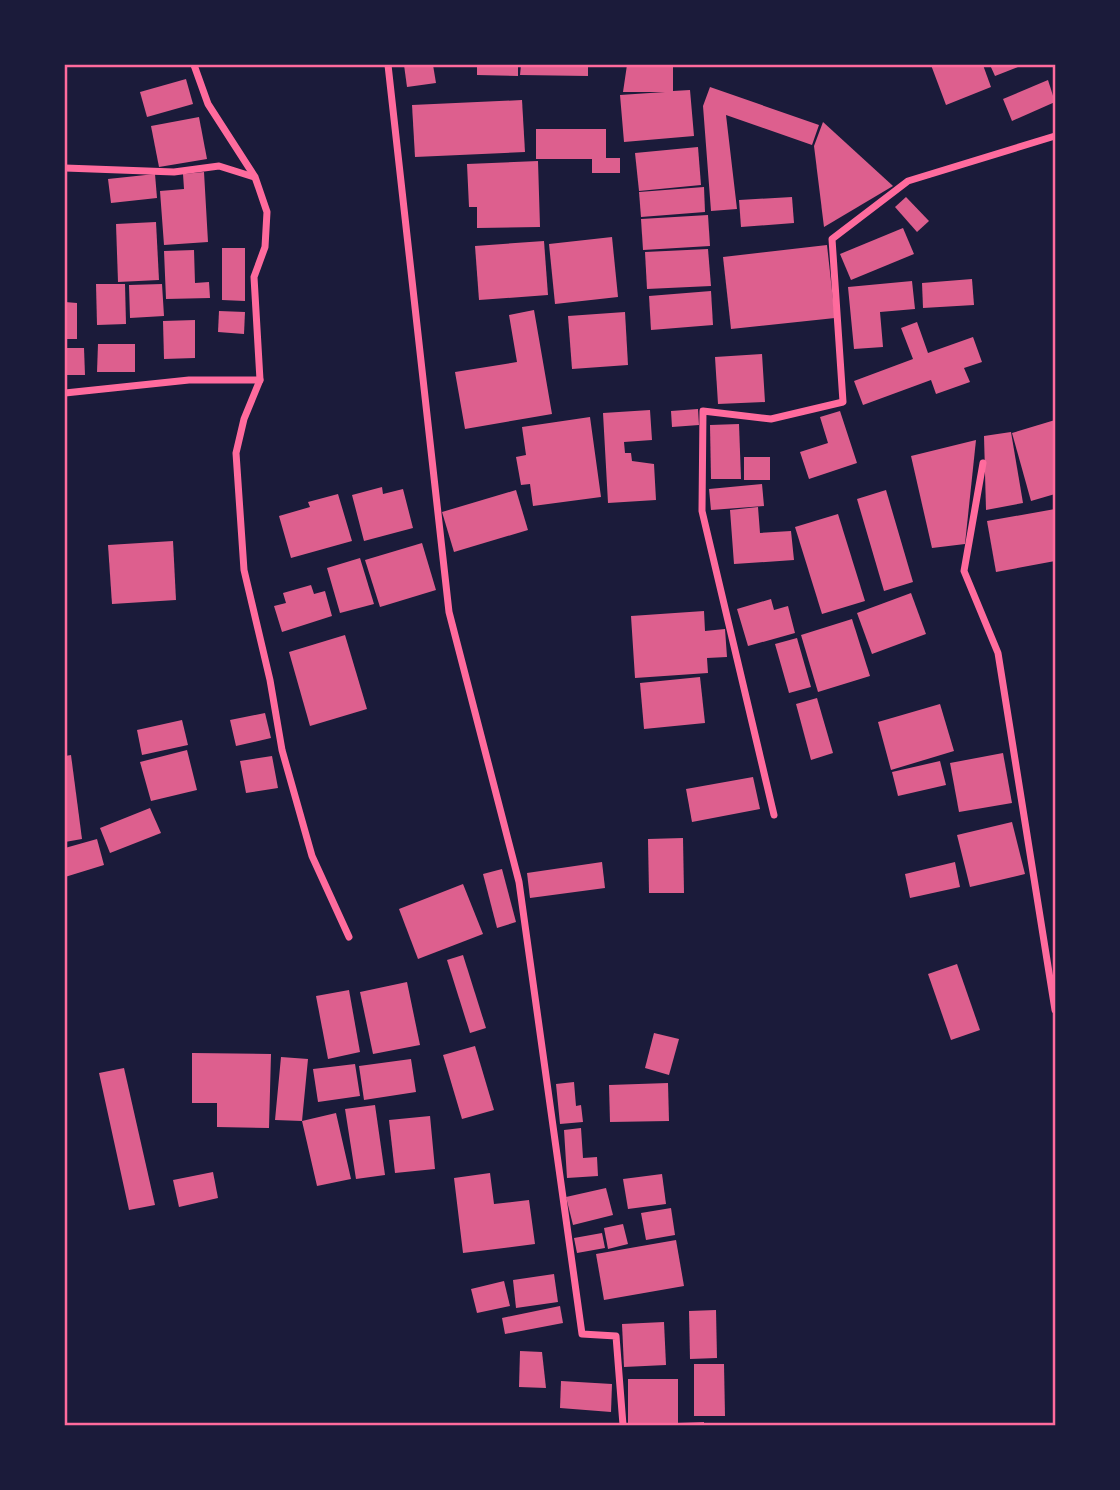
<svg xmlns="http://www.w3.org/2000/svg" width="1120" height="1490" font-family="'Fira Sans Condensed',sans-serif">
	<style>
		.building { fill: #dd5f8e }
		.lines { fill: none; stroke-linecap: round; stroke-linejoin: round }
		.minor { stroke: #ff6b9d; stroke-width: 7 }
		.neatline { fill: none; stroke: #ff6b9d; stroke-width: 2.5 }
	</style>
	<rect width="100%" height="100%" fill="#1b1b3a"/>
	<g class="building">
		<path d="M404,65H433L436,83L407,87Z"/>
		<path d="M477,65H518V76L477,75Z"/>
		<path d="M521,65H588V76L520,75Z"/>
		<path d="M627,65H673V91L690,90L694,136L624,142L620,95L665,92H623Z"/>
		<path d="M931,65H983L991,87L946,105Z"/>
		<path d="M990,65H1023L995,76Z"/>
		<path d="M186,79L193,104L147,117L140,92Z"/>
		<path d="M1048,80L1055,102L1012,121L1003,99Z"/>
		<path d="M710,87L819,125L812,145L726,115L737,209L711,211L703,106Z"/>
		<path d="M522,100L525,152L415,157L412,105Z"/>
		<path d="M199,117L207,159L159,167L151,126Z"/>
		<path d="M823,122L893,186L824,227L814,146Z"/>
		<path d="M536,129H606V158H620V173H592V159H536Z"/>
		<path d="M698,147L701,185L639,191L635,153Z"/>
		<path d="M538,161L540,227L477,228V207H469L467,164Z"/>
		<path d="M204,172L208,242L164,245L160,191L184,189L183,174Z"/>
		<path d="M155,174L157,198L111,203L108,179Z"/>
		<path d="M704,187L705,212L641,217L639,192Z"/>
		<path d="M792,197L794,223L741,227L739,200Z"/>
		<path d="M906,197L929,221L917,232L895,207Z"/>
		<path d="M708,215L710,246L643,250L641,219Z"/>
		<path d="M156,222L159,280L118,282L116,224Z"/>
		<path d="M903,228L914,254L851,280L840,254Z"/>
		<rect x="65" y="229" width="2" height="70"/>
		<path d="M612,237L618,297L555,304L549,244Z"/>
		<path d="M544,241L548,295L479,300L475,246Z"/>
		<path d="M827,245L835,318L731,329L723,257Z"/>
		<path d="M222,248H245V301L222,300Z"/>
		<path d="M708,249L711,286L647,289L645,252Z"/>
		<path d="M194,250L195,283L209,282L210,298L166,299L164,251Z"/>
		<path d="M972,279L974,305L923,308L922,283Z"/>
		<path d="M912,281L915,309L880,312L883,347L854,349L848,287Z"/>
		<path d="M96,284H125L126,324L97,325Z"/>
		<path d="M162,284L164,316L130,318L129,285Z"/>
		<path d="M711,291L713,325L651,330L649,296Z"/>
		<path d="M65,302L77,303V339H65Z"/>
		<path d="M534,310L552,414L465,429L455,372L517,362L509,315Z"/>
		<path d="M219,311L245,312L244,334L218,332Z"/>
		<path d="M625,312L628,365L572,369L568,316Z"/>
		<path d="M195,320V358L164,359L163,321Z"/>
		<path d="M917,322L928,353L973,337L982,362L964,368L970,382L936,394L931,380L863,405L854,381L913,359L901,328Z"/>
		<path d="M98,344H135V372H97Z"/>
		<path d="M65,348H84L85,375H65Z"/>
		<path d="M762,354L765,402L718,404L715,357Z"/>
		<path d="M698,409L699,425L672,427L671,411Z"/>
		<path d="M650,410L652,440L624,442L625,453H631L632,461L654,464L656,500L608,503L603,413Z"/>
		<path d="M840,411L857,463L809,479L800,452L828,443L820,417Z"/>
		<path d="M590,417L601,497L533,506L530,484L521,485L516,457L526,455L522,427Z"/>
		<path d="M1055,420V494L1031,501L1012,433Z"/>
		<path d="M739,424L741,479H711L710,425Z"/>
		<path d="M1011,432L1023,503L986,510L984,436Z"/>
		<path d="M976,440L965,544L932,548L911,456Z"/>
		<rect x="744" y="457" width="26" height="23"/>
		<path d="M762,484L764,506L711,510L709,489Z"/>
		<path d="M382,487L383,494L403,489L413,528L364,541L352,495Z"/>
		<path d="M516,490L528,530L454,552L442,512Z"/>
		<path d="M886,490L913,582L884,591L857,499Z"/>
		<path d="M338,494L352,541L291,558L279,516L310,507L308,502Z"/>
		<path d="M758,507L760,533L791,531L794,560L734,564L730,510Z"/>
		<path d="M1055,509V561L996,572L987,521Z"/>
		<path d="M838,514L865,601L822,614L795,527Z"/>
		<path d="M173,541L176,600L112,604L108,545Z"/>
		<path d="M422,543L436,590L380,607L365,560Z"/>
		<path d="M360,558L374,604L340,613L327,568Z"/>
		<path d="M311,585L314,594L325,591L332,616L282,632L274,606L286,603L283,593Z"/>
		<path d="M911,593L926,634L872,654L857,613Z"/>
		<path d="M771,599L774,610L788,606L795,633L748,646L737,609Z"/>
		<path d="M704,611L705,631L725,629L727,657L707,658L708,673L635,678L631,616Z"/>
		<path d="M852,619L870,676L818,692L801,635Z"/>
		<path d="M345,635L367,709L310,726L289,652Z"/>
		<path d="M797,638L811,687L789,693L775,644Z"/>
		<path d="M700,677L705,723L644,729L640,683Z"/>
		<path d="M817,698L833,753L811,760L796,704Z"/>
		<path d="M940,704L954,751L891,770L878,722Z"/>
		<path d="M265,713L271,738L236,746L230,720Z"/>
		<path d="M182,720L188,745L142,755L137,730Z"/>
		<path d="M187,750L197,790L151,801L140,762Z"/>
		<path d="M1003,753L1012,803L959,812L950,763Z"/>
		<path d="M71,755L82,839L65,842V756Z"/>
		<path d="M272,756L278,788L246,793L240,761Z"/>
		<path d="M940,761L946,785L898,796L892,772Z"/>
		<path d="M753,777L760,809L692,822L686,789Z"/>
		<path d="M150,808L161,833L110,853L100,828Z"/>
		<path d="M1012,822L1025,874L970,887L957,835Z"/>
		<path d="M683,838L684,893H649L648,839Z"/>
		<path d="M97,839L104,865L65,877V848Z"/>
		<path d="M602,862L605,888L530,898L527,873Z"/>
		<path d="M955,862L960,887L910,898L905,874Z"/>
		<path d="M502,869L516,922L497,928L483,874Z"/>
		<path d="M463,884L483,934L418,959L399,909Z"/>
		<path d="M463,955L486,1028L470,1033L447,960Z"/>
		<path d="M957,964L980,1030L951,1040L928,974Z"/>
		<path d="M407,982L420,1045L373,1054L360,992Z"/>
		<path d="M349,990L360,1052L328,1059L316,996Z"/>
		<path d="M654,1033L679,1039L669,1075L645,1068Z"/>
		<path d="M475,1046L494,1110L462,1119L443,1055Z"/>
		<path d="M192,1053L271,1054L269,1128L217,1127V1103H192Z"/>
		<path d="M281,1057L308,1059L302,1121L336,1113L351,1179L317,1186L302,1121L275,1120Z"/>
		<path d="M411,1059L416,1092L364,1100L359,1066Z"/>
		<path d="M355,1064L360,1096L318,1102L313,1069Z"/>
		<path d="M124,1068L155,1205L129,1210L99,1073Z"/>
		<path d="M574,1082L576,1106L581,1105L583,1122L560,1124L556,1084Z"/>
		<path d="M668,1083L669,1121L610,1122L609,1085Z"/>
		<path d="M375,1105L385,1175L356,1179L345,1109Z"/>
		<path d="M430,1116L435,1169L395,1173L389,1120Z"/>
		<path d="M581,1128L583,1158L597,1157L598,1176L567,1178L564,1130Z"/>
		<path d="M213,1172L218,1198L179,1207L173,1180Z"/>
		<path d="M490,1173L494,1204L529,1200L535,1244L463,1253L454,1178Z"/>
		<path d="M662,1174L666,1204L628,1209L623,1179Z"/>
		<path d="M606,1188L613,1215L573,1225L566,1197Z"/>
		<path d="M671,1208L675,1235L646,1240L641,1213Z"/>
		<path d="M623,1224L628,1244L608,1249L604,1228Z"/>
		<path d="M602,1233L605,1248L577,1253L574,1238Z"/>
		<path d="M676,1240L684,1286L604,1300L596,1254Z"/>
		<path d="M554,1274L558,1302L516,1308L513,1280Z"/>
		<path d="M504,1281L510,1306L477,1313L471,1289Z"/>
		<path d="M560,1306L563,1323L505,1334L502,1318Z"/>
		<path d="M716,1310L717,1358L690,1359L689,1311Z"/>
		<path d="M664,1322L666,1365L624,1367L622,1324Z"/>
		<path d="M520,1351L542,1352L546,1388L519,1387Z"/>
		<path d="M694,1364H724L725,1416H694Z"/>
		<path d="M628,1379H678V1425L628,1424Z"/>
		<path d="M561,1381L612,1384L611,1412L560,1408Z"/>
		<path d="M704,1422V1425H678V1423Z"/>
	</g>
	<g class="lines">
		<g class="minor">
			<path d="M194,65L208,104L255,177L267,212L265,247L254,277L260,380L244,419L236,453L244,570L270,680L282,750L312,856L349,937"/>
			<path d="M388,65L449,612L519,882L582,1334L616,1336L623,1425"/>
			<path d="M65,168L174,172L219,166L254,177"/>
			<path d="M65,393L189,380H260"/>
			<path d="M983,463L964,571L998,653L1055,1010"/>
			<path d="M774,815L702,511L703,411L771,419L843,402L832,239L908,181L1055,136"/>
		</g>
	</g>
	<rect width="1120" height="1490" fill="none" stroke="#1b1b3a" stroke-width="133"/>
	<rect x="66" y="66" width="988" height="1358" class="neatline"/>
</svg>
